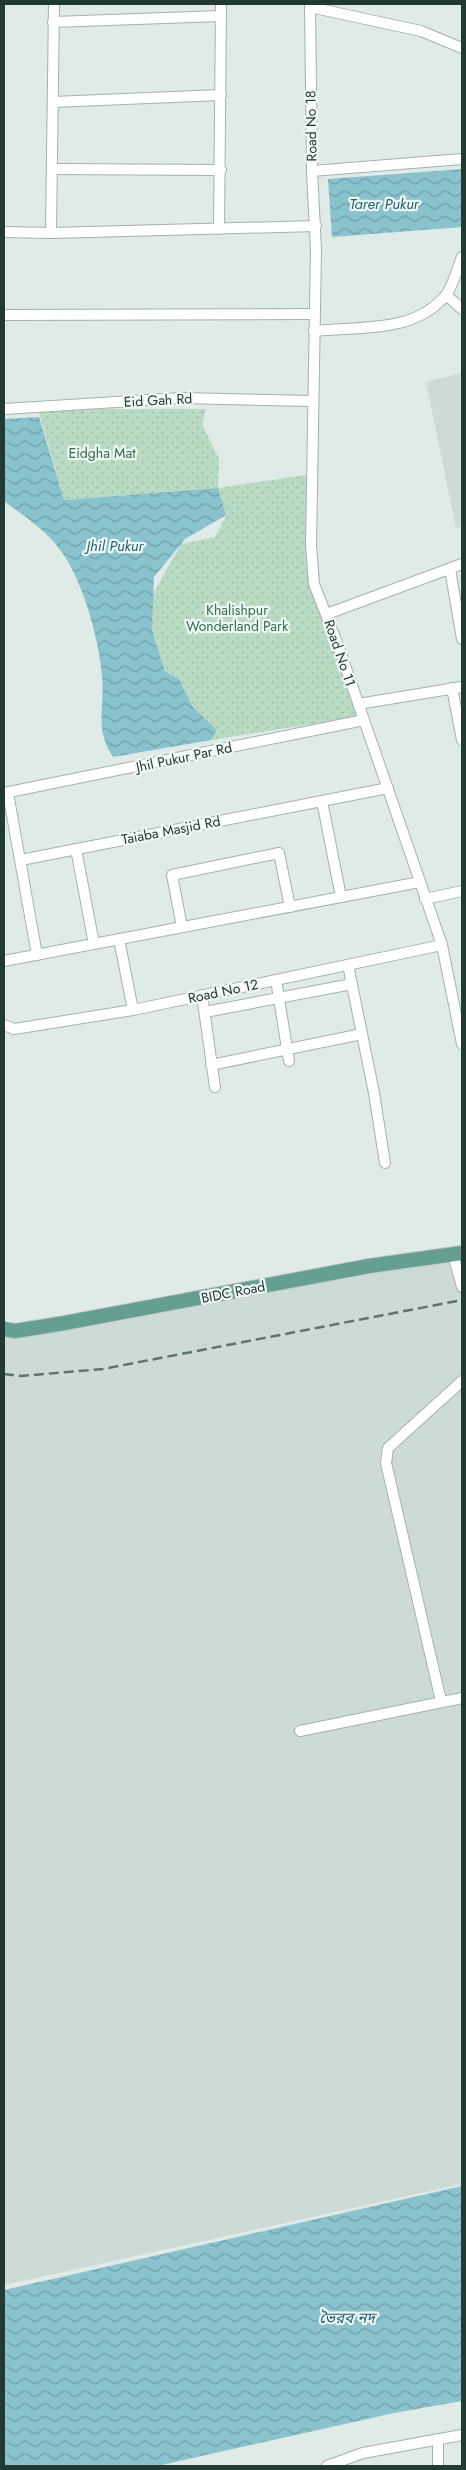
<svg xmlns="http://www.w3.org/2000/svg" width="466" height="2470" font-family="Jost,'Noto Sans Bengali',sans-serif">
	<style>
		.built { fill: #cedad5 }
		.park { fill: url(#park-dots) }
		.water { fill: url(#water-waves) }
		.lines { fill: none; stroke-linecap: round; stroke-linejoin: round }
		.minor-casing { stroke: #a3b2ad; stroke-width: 12 }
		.major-casing { stroke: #bcc4c2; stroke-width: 16 }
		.minor { stroke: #fff; stroke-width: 10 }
		.major { stroke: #659f91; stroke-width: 14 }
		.rail { stroke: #5b766f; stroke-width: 2.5; stroke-dasharray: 10 5; stroke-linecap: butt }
		.labels { text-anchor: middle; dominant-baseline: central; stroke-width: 4.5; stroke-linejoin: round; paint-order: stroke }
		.street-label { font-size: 14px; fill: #213a34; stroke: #f0f7f4 }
		.park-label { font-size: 14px; fill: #2d6f47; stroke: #f0f7f4 }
		.water-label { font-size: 15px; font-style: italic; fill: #1d6474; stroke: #f0f7f4 }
	</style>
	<defs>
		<pattern id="park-dots" width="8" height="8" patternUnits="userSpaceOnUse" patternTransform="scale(1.25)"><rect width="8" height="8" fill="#b9dbc3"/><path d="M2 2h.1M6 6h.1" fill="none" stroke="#9fbda8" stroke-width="1.8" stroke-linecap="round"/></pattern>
		<pattern id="water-waves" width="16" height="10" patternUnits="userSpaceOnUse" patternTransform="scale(1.25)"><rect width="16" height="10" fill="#89c3ce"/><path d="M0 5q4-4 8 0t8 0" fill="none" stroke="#709fa8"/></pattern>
	</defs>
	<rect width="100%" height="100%" fill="#e0eae6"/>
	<g class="built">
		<path d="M462,373V526L456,528L426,382Z"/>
		<path d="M462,1253V2184L4,2285V1331Z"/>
	</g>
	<path class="park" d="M38,409H206L202,424L219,459L218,488L312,474L314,584L362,716L211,740L217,730L192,706L179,679L165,671L152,630L153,594L181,544L215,537L226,516L218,488L64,500Z"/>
	<g class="water">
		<path d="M462,169V227L332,237L328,179Z"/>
		<path d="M39,417L64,500L218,488L226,515L185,539L154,577L152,630L165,671L179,679L192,706L217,730L211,740L113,757C94,729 105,708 102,676C99,639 83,581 61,551C46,530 24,516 4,501V419Z"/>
		<path d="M462,2186V2401L394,2413L157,2466H4V2290Z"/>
	</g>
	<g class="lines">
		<defs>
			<g id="minor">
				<path d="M310,4L312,171L316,249L311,545L314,584L338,645L442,945L462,1044"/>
				<path d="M310,7L421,31L462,48"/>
				<path d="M53,22L221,16"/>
				<path d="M53,102L221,95"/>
				<path d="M53,169L221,170"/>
				<path d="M312,171L462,159"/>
				<path d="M219,229L221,4"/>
				<path d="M4,232L51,233L54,4"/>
				<path d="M51,233L316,226"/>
				<path d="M446,295L462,309"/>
				<path d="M4,315L314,314"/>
				<path d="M314,331C358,326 413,334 445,296C453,287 457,269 462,257"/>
				<path d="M4,409L181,398L313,401"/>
				<path d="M450,569L462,639"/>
				<path d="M327,614L462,564"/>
				<path d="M452,688L462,740"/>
				<path d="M358,704L462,687"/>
				<path d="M4,793L364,720"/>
				<path d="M8,793L37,955"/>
				<path d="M322,801L341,897"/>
				<path d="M76,849L94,944"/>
				<path d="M21,860L388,788"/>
				<path d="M425,899L462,891"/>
				<path d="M182,927L172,875L279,853L290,907"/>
				<path d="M119,939L133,1010"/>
				<path d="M4,961L420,882"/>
				<path d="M348,965L374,1093L385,1163"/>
				<path d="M276,980L289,1061"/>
				<path d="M202,995L215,1087"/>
				<path d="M205,1012L352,984"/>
				<path d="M4,1025L14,1029L133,1010L442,945"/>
				<path d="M211,1065L362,1034"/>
				<path d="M453,1254L462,1287"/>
				<path d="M441,1701L386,1463L388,1448L462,1381"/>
				<path d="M300,1731L462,1698"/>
				<path d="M327,2466L363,2453L462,2435"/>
				<path d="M438,2466V2439"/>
			</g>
			<path id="major" d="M4,1329L15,1331L59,1324L369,1266L462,1253"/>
		</defs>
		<use href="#minor" class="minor-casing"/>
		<use href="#major" class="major-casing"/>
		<use href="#minor" class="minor"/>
		<use href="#major" class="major"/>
		<path class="rail" d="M4,1374L21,1376L103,1369L462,1300"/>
	</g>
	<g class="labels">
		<g class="street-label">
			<text transform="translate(311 126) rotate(-91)">Road No 18</text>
			<text transform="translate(158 400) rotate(-3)">Eid Gah Rd</text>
			<text transform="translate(340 653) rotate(71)">Road No 11</text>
			<text transform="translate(184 757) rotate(-12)">Jhil Pukur Par Rd</text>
			<text transform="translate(171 830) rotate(-11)">Taiaba Masjid Rd</text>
			<text transform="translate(223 991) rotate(-12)">Road No 12</text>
			<text transform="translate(233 1292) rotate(-11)">BIDC Road</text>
		</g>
		<g class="park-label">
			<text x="102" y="453">Eidgha Mat</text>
			<text x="237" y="610">Khalishpur<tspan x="237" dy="16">Wonderland Park</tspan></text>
		</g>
		<g class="water-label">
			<text x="384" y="204">Tarer Pukur</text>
			<text x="115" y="546">Jhil Pukur</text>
			<text x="347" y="2318">ভৈরব নদ</text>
		</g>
	</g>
	<rect width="466" height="2470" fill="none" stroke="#213a34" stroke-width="10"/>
</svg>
